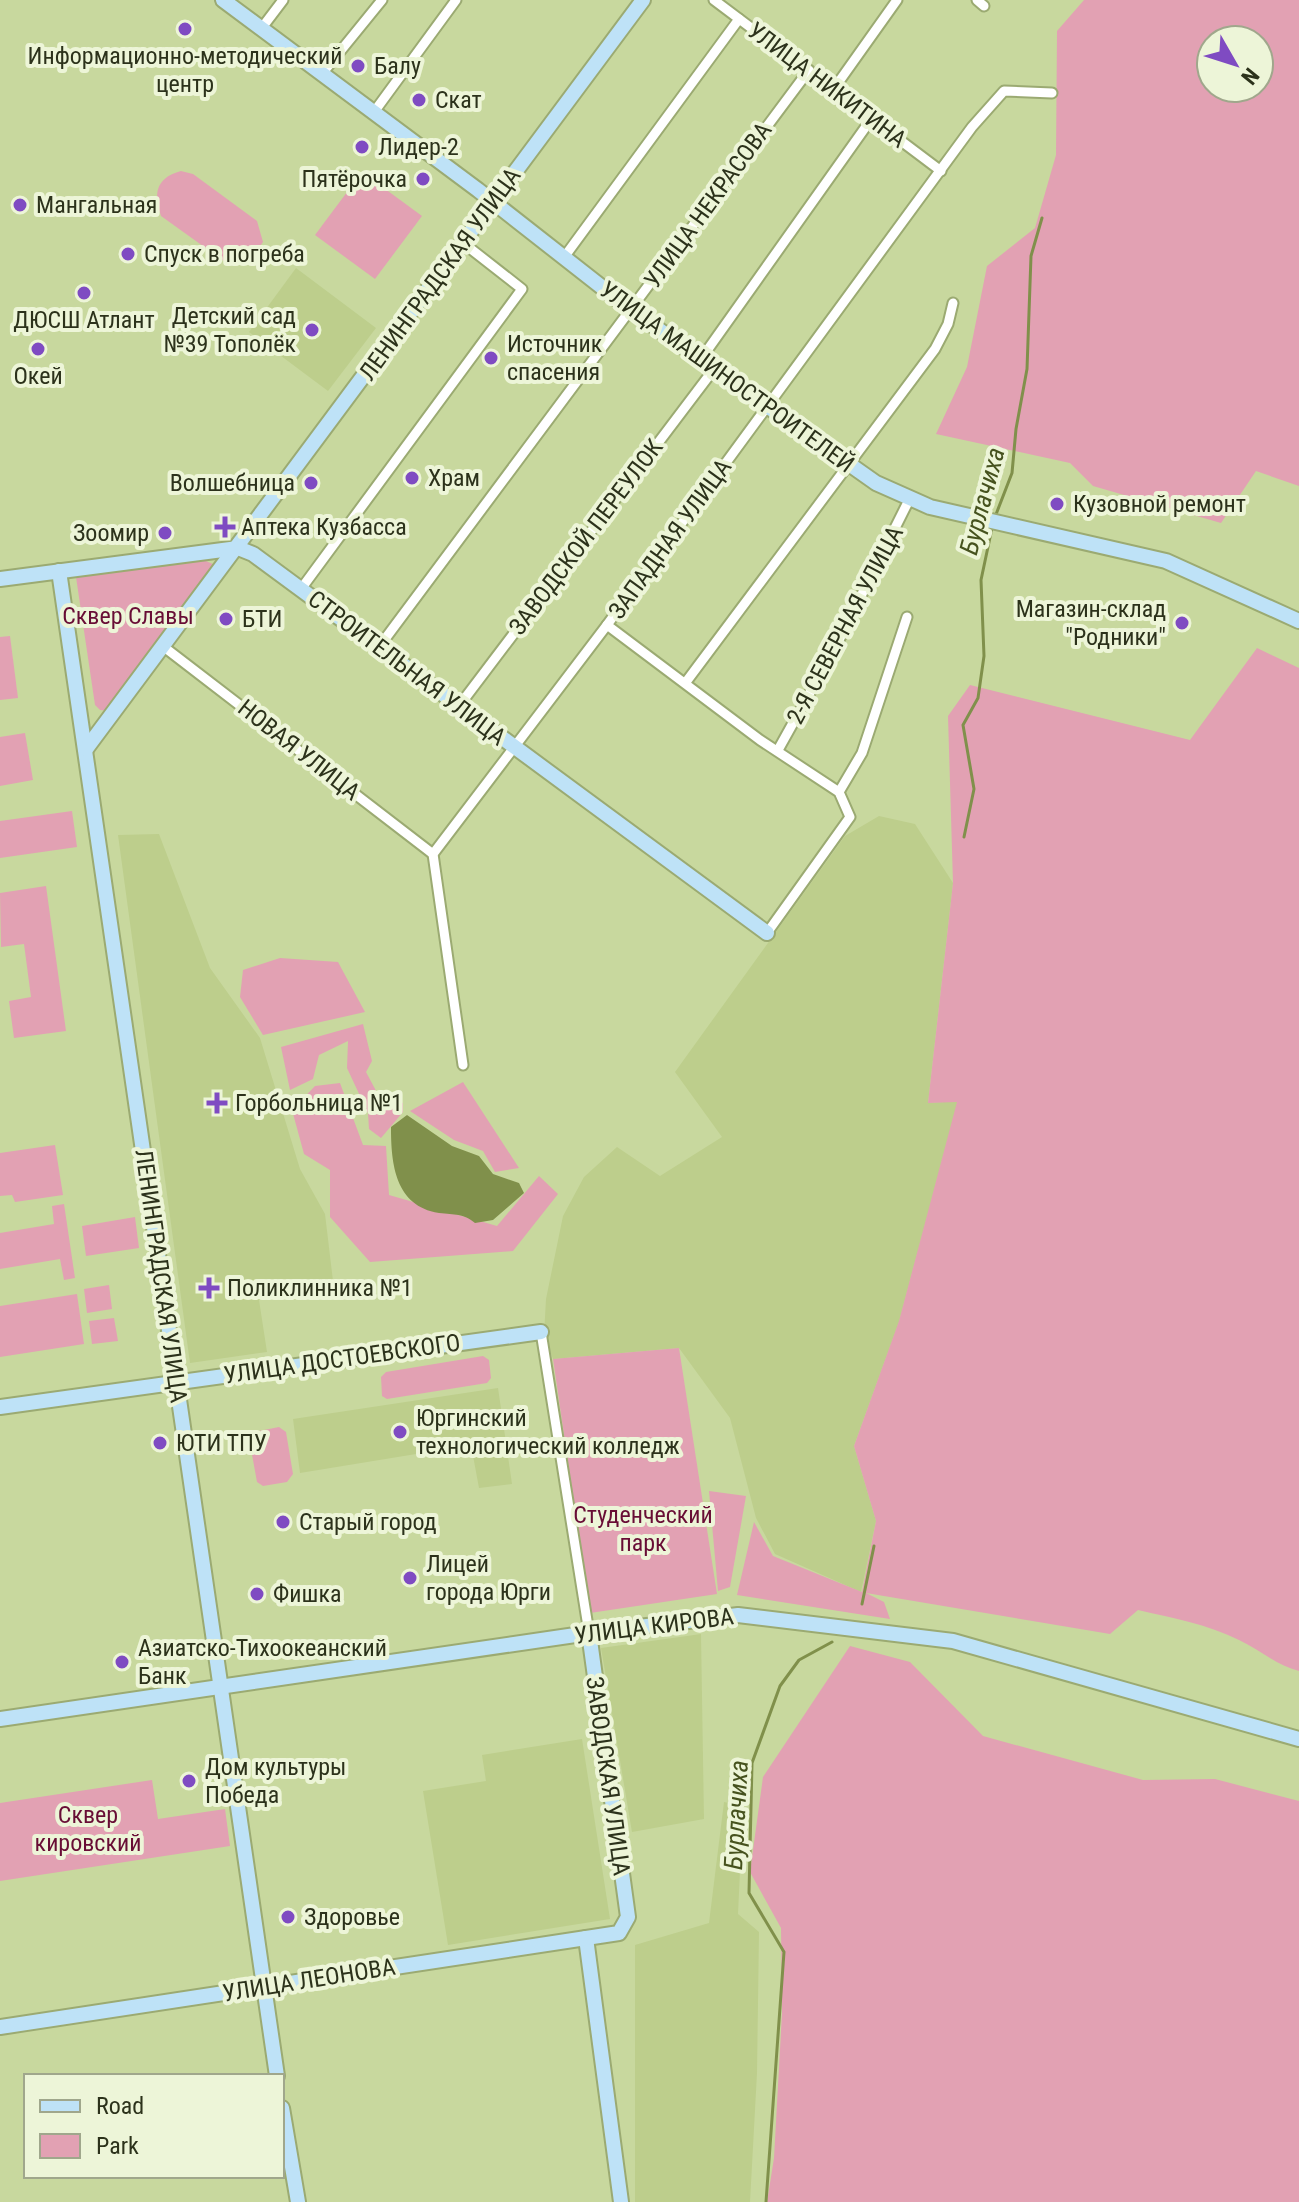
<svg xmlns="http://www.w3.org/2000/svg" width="1299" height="2202" font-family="'Roboto Condensed',sans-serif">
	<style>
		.built { fill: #bdce8c }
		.green { fill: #e2a1b3; fill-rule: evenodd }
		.water { fill: #80904b }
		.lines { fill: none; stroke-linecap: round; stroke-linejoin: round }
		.stream { stroke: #80904b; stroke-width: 3 }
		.street-casing { stroke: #9baa72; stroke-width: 13 }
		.secondary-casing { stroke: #9baa72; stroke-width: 18 }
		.street { stroke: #fff; stroke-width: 9 }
		.secondary { stroke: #bee2f7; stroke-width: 14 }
		.poi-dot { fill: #7f4bc2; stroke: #edf5d8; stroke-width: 3 }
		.labels { text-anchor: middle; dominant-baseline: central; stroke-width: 8; stroke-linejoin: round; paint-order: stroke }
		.poi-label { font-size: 24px; fill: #2c321b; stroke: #edf5d8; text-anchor: start }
		.street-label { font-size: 24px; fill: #2c321b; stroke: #edf5d8 }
		.park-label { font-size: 24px; fill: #680d35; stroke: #edf5d8 }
		.water-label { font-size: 26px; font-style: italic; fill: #46521e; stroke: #edf5d8 }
	</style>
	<rect width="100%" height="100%" fill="#c8d89e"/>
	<g class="built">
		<path d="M296,268L376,328L328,391L249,332Z"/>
		<path d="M879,816L915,824L953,883L928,1103L958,1101L899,1322L854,1446L876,1521L861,1592L775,1554L756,1518L730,1418L679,1348L553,1359L544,1335L546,1299L563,1216L584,1177L617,1147L660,1176L722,1137L675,1072L845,836Z"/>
		<path d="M159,834L210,968L260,1038L300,1169L325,1214L333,1281L259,1300L267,1352L190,1363L118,835Z"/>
		<path d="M498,1388L512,1484L479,1488L471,1445L300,1473L293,1419Z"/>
		<path d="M701,1634L704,1819L632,1832L601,1648Z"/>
		<path d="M582,1739L610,1919L448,1945L423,1791L486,1781L482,1755Z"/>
		<path d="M724,1802L743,1806L738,1914L759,1932L757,2073L750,2202H635V1945L709,1923Z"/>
	</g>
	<g class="green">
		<path d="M1084,0H1299V486L1256,471L1221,523L1093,486L1070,463L936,434L967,367L987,266L1035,228L1056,155L1057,31ZM1211,40H1259V88H1211Z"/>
		<path d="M181,171L193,174L257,221L263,242L248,263L228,264L161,216C153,193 156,178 181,171Z"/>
		<path d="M362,172L422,216L375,279L315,235Z"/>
		<path d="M199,558L215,565L110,711L100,710L95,705L76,577Z"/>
		<path d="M10,636L18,698L0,700V637Z"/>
		<path d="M1257,648L1299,668V1671C1276,1665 1260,1650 1239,1640C1207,1624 1172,1618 1138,1610L1110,1634L866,1593L884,1602L890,1619L737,1595L754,1522L773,1556L862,1592L876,1521L854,1446L899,1321L957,1102L928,1103L953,883L948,716L970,685L1190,740Z"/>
		<path d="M25,733L33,780L0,786V737Z"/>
		<path d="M72,811L77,847L0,858V821Z"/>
		<path d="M46,886L66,1031L14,1038L9,1001L31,997L24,944L1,947L0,893Z"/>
		<path d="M280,958L338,962L365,1012L263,1035L240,997L243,970Z"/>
		<path d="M363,1024L372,1061L366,1072L382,1102L403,1103V1112L381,1138L369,1129L368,1113L347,1068L348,1041L319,1055L313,1079L290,1090L281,1047Z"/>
		<path d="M463,1082L519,1168L495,1172L483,1151L454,1140L410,1111Z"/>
		<path d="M340,1083L363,1145L386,1146L389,1195L497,1226L539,1176L558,1194L513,1251L370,1262L330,1217V1170L304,1154L292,1110L315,1086Z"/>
		<path d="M55,1145L63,1195L15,1202L12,1195L0,1196V1153Z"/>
		<path d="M64,1204L75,1278L64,1280L60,1259L0,1269V1233L54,1224L52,1206Z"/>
		<path d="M135,1217L139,1248L86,1256L82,1226Z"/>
		<path d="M109,1285L112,1309L87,1313L84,1289Z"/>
		<path d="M77,1294L84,1344L0,1357V1306Z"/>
		<path d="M114,1318L118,1341L92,1344L89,1321Z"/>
		<path d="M679,1348L717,1594L590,1613L553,1359Z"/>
		<path d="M483,1356L489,1360L491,1378L487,1383L387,1399L382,1396L381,1377L386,1372Z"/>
		<path d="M279,1427L286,1432L293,1474L287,1482L263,1486L257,1482L249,1438L254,1432Z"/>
		<path d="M709,1491L746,1496L730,1587L718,1591Z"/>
		<path d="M850,1646L910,1662L983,1736L1143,1780L1215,1779L1299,1801V2202H767L774,2158L782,2013L781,1928L750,1872L763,1777Z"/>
		<path d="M152,1780L158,1819L225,1809L230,1846L0,1881V1803Z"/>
	</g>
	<path class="water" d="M407,1115L452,1146L479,1156L493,1174L519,1183L524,1193L493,1220L475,1223C463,1213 455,1215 439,1213C395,1206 391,1164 391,1127Z"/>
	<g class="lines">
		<g class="stream">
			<path d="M995,517L1012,473L1016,429L1027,369L1031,256L1042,218"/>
			<path d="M964,837L974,789L963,725L978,698L984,656L981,580L992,528"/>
			<path d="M862,1604L874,1546"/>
			<path d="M766,2202L784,1952L749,1893L752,1763L780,1686L799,1660L832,1642"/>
		</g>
		<defs>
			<g id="street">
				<path d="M714,0L941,171"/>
				<path d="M977,0L984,6"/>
				<path d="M261,29L283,0"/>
				<path d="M321,75L382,0"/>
				<path d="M833,90L897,0"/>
				<path d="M374,112L456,0"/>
				<path d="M565,256L739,19"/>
				<path d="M701,359L872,118"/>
				<path d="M301,589L522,289L462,242"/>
				<path d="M607,625L760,740L839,792L850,817L767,933"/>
				<path d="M164,647L433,854"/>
				<path d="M379,647L809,70"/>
				<path d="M686,682L935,349L948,324L953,303"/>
				<path d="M459,706L714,369"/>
				<path d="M778,750L837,644L909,500"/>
				<path d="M839,792L862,753L907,617"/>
				<path d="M463,1065L433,854L607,625L972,127L1004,91L1052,93"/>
				<path d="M541,1332L589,1633"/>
			</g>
			<g id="secondary">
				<path d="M223,0L478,190L631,310L876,483L930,507L1166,561L1299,621"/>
				<path d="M59,571L277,2076"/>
				<path d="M0,579L238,548L253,554L767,933"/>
				<path d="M86,749L643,0"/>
				<path d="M0,1407L541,1332"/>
				<path d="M0,1719L589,1633L738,1615L953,1641L1299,1739"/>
				<path d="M586,1938L621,2202"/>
				<path d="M0,2027L619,1933L628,1917L589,1633"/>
				<path d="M282,2108L298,2202"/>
			</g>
		</defs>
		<use href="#street" class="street-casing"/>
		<use href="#secondary" class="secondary-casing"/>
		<use href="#street" class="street"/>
		<use href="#secondary" class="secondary"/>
	</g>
	<g class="poi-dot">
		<circle cx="185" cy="29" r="8"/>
		<circle cx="358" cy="66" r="8"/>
		<circle cx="419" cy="100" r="8"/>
		<circle cx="362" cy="147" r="8"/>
		<circle cx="423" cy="179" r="8"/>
		<circle cx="20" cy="205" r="8"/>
		<circle cx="128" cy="254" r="8"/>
		<circle cx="84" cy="293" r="8"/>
		<circle cx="312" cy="330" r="8"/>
		<circle cx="38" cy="349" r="8"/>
		<circle cx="491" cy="358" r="8"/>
		<circle cx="412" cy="478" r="8"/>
		<circle cx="311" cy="483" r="8"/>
		<circle cx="1057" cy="504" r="8"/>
		<path d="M221 515h8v8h8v8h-8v8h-8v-8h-8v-8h8z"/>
		<circle cx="165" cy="533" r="8"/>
		<circle cx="226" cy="619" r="8"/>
		<circle cx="1182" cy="623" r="8"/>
		<path d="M213 1091h8v8h8v8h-8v8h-8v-8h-8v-8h8z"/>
		<path d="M205 1276h8v8h8v8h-8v8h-8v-8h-8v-8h8z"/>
		<circle cx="400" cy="1432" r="8"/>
		<circle cx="160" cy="1443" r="8"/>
		<circle cx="283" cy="1522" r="8"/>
		<circle cx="410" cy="1578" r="8"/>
		<circle cx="257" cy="1594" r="8"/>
		<circle cx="122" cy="1662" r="8"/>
		<circle cx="189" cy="1781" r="8"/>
		<circle cx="288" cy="1917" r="8"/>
	</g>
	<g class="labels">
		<g class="poi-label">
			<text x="185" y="56" text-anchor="middle">Информационно-методический<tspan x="185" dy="28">центр</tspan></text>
			<text x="374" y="66">Балу</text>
			<text x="435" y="100">Скат</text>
			<text x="378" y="147">Лидер-2</text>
			<text x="407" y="179" text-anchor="end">Пятёрочка</text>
			<text x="36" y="205">Мангальная</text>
			<text x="144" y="254">Спуск в погреба</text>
			<text x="296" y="316" text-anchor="end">Детский сад<tspan x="296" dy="28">№39 Тополёк</tspan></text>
			<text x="84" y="320" text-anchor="middle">ДЮСШ Атлант</text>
			<text x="507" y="344">Источник<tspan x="507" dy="28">спасения</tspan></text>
			<text x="38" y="376" text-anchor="middle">Окей</text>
			<text x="428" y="478">Храм</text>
			<text x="295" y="483" text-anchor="end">Волшебница</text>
			<text x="1073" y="504">Кузовной ремонт</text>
			<text x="241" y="527">Аптека Кузбасса</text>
			<text x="149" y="533" text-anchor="end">Зоомир</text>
			<text x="1166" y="609" text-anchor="end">Магазин-склад<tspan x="1166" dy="28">"Родники"</tspan></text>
			<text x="242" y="619">БТИ</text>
			<text x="235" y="1103">Горбольница №1</text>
			<text x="227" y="1288">Поликлинника №1</text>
			<text x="416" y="1418">Юргинский<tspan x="416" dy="28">технологический колледж</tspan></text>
			<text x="176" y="1443">ЮТИ ТПУ</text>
			<text x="299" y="1522">Старый город</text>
			<text x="426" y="1564">Лицей<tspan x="426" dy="28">города Юрги</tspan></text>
			<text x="273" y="1594">Фишка</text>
			<text x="138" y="1648">Азиатско-Тихоокеанский<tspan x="138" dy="28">Банк</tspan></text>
			<text x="205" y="1767">Дом культуры<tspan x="205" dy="28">Победа</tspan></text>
			<text x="304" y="1917">Здоровье</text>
		</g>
		<g class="street-label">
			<text transform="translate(827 85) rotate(37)">УЛИЦА НИКИТИНА</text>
			<text transform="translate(708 205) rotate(-54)">УЛИЦА НЕКРАСОВА</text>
			<text transform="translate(440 274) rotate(-54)">ЛЕНИНГРАДСКАЯ УЛИЦА</text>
			<text transform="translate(727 377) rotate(36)">УЛИЦА МАШИНОСТРОИТЕЛЕЙ</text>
			<text transform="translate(586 537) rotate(-53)">ЗАВОДСКОЙ ПЕРЕУЛОК</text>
			<text transform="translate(670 539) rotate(-54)">ЗАПАДНАЯ УЛИЦА</text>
			<text transform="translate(845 625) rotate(-62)">2-Я СЕВЕРНАЯ УЛИЦА</text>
			<text transform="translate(407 668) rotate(37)">СТРОИТЕЛЬНАЯ УЛИЦА</text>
			<text transform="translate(299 750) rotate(38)">НОВАЯ УЛИЦА</text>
			<text transform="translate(161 1276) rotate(82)">ЛЕНИНГРАДСКАЯ УЛИЦА</text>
			<text transform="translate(342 1359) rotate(-8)">УЛИЦА ДОСТОЕВСКОГО</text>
			<text transform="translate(654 1626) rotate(-7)">УЛИЦА КИРОВА</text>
			<text transform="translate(608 1776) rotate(82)">ЗАВОДСКАЯ УЛИЦА</text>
			<text transform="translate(309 1980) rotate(-9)">УЛИЦА ЛЕОНОВА</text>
		</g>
		<g class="park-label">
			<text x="128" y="616">Сквер Славы</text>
			<text x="643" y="1515">Студенческий<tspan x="643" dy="28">парк</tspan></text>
			<text x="88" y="1815">Сквер<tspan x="88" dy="28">кировский</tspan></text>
		</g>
		<g class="water-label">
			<text transform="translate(982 501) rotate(-75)">Бурлачиха</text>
			<text transform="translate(736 1815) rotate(-87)">Бурлачиха</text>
		</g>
	</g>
	<rect x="24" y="2074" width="260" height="104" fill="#edf5d8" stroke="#a0a78c" stroke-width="2"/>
	<rect x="40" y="2100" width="40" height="12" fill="#bee2f7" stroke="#a0a78c" stroke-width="2"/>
	<text x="96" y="2114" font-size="24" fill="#2c321b">Road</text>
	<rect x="40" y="2134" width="40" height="24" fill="#e2a1b3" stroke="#a0a78c" stroke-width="2"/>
	<text x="96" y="2154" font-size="24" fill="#2c321b">Park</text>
	<g transform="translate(1235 64) rotate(129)"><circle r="38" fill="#edf5d8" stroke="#a0a78c" stroke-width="2"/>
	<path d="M0-6L14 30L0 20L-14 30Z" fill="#7f4bc2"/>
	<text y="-12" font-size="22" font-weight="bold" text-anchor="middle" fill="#2c321b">N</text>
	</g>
</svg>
